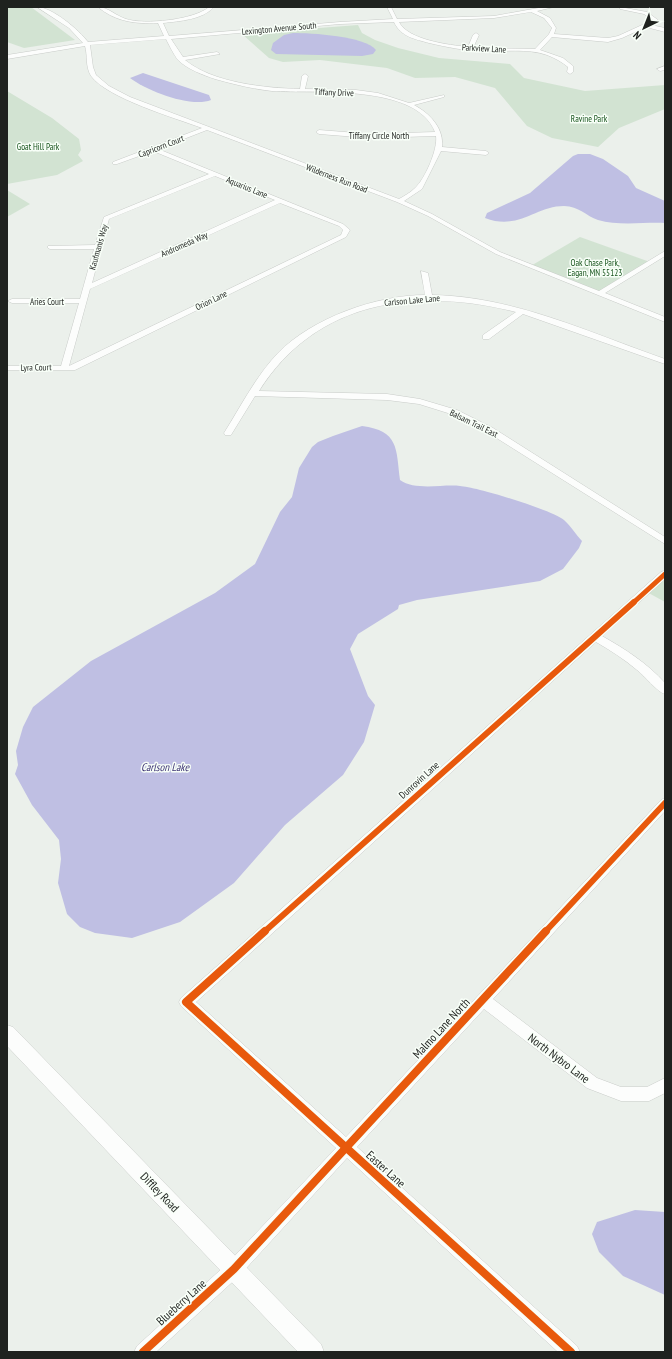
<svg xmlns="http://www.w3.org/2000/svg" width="672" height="1359" font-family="'PT Sans Narrow',sans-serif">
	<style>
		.green { fill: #d2e3d2 }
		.water { fill: #bfbfe3 }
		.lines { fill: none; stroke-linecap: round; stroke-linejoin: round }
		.minor-casing { stroke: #c9ccc9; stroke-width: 1 }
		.major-casing { stroke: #c9ccc9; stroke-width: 1 }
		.minor { fill: #fcfdfc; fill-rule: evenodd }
		.major { fill: #fcfdfc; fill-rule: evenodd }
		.cycleway-far2-casing { stroke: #f8fff8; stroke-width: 7 }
		.cycleway-far1-casing { stroke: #f8fff8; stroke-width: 9 }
		.cycleway-casing { stroke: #f8fff8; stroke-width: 11 }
		.cycleway-far2 { stroke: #e8590c; stroke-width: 5 }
		.cycleway-far1 { stroke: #e8590c; stroke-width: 6 }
		.cycleway { stroke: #e8590c; stroke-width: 8 }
		.labels { text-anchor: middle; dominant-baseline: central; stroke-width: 3; stroke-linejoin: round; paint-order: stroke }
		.far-street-label { font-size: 9px; fill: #1f221f; stroke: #f8fff8 }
		.far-park-label { font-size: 9px; fill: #16531b; stroke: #f8fff8 }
		.street-label { font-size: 10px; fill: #1f221f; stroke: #f8fff8 }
		.water-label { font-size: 11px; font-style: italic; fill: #3d3474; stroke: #f8fff8 }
		.near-street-label { font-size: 12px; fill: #1f221f; stroke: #f8fff8 }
	</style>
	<rect width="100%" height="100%" fill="#ebf0eb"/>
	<g class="green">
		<path d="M7,7H31L75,40L24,48L7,42Z"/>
		<path d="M358,25L362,33L375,40L398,48L439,58L510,64L524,78L585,91L665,85V109L619,128L598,147L552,138L527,126L495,88L455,77L415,78L387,68L320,60L283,62L269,58L242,34Z"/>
		<path d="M7,91L52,118L79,139L81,150L78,155L83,161L57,175L7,184Z"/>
		<path d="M7,190L30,204L7,217Z"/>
		<path d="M580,237L650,262L599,294L529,267Z"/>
		<path d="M665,574V602L645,591Z"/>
	</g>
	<g class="water">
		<path d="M293,33C311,33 365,36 376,50L373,54L362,56L276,54L271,50L273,43L284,35Z"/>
		<path d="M143,73L209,95L211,100C191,108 147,91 130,78Z"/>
		<path d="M578,154H590L603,159L628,176L636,188L665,201V223C644,222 618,226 598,220C586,216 579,206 564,206C535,206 519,231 485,218L487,213L530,193L573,156Z"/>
		<path d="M362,426C399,431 396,448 400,480C415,491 443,484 460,486C477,487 552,510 564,520C571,526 576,535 582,541L579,548L563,569L540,581L417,600L399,605L398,609L358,634L350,649L368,696L375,705L364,742L343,775L285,825L234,883L180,922L132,938L95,933L80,927L67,914L58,883L61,859L59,840L32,805L15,774L18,765L16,751L23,727L33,707L91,661L215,593L255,564L280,512L292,497L299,468L312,447L318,442L333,436Z"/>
		<path d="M635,1210L665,1212V1295L623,1276L599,1252L592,1234L597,1222Z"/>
	</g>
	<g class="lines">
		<defs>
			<g id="minor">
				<path d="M37,7C52,7 79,30 88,42L164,36L158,23C136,24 116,22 98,7C108,7 116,16 126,19C144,25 194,20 209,7H214C202,20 180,21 163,23L169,36L340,22L393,19L387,7H391L397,19L494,16L544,7H554L537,11L550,18L556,28L554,34L608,38L618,36L653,20L644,14L620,9V7L647,12L658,20L651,25L665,28V32L646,27L622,38L608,42L552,37L540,50L563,58L573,66V72L570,74L567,72L568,67C562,62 555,58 547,55C527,48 504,52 483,51C465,51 447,47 429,43C415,39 401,37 394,22L340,24L171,39L183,57L217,52L220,54L185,60C213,83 265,88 300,89L302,76L305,74L308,76L305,89L356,90L378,93L409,103L444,95V97L414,105C431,114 444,129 442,147L486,151L489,153L486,155L441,151L422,189L404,201L432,214L500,252L599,291L665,251V256L605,293L665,317V322L496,254L428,216L397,202L207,130L158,149L343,224L350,230L346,237L75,370H7V366H61L79,303H12L8,301L12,299H80L94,249H50L48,248V246L95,245L104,217L209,174L153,151L117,164H113V162L202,128C175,118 107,98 91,76C85,66 88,56 85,46L7,59V55L83,43L69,28ZM531,12L544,18L552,28L549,34L535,49L473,48L479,35L476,33L473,35L468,47C449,45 408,40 399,22L494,18ZM166,39C169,45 174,55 178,60C187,69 203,75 215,79C233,84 253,89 272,91C314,94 416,83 435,132L370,134L319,130L316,132L319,134L370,138L436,136C438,149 425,179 415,188C410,193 404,196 399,199L130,97L109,86L96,75L93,67L90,45ZM215,176L275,200L92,283L109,219ZM280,203L339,226L343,230L341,235L69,366L90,289Z"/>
				<path d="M665,66V70L660,71L657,69Z"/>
				<path d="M421,271L428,273L432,295C513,296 590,333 665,359V364L523,314L489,339H483V335L516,312C418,287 317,299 259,391L387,394L420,399L457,410L493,428L665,537V544L487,432L451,414L419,404L387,400L255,396L231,435H225L224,433C241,406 256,376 278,353C312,318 377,295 425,295Z"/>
				<path d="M665,571V579L602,636C625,649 647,663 665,683V694C657,692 645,676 637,670C624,659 610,650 596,642L196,1002L346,1137L661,800L665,798V811L493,999L597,1078L621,1087H647L665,1078V1093L649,1101H621L587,1088L484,1009L357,1147L577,1346L580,1352H558L347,1158L240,1275L156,1352H134L137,1346L228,1263L336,1148L181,1006L179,1002L181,998L661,572Z"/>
			</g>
			<path id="major" d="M7,1025L13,1027L321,1344L324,1352H298L7,1046Z"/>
		</defs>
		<use href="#minor" class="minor-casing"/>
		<use href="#major" class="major-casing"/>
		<use href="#minor" class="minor"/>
		<use href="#major" class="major"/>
		<defs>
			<path id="cycleway-far2" d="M633,603L665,574"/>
			<g id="cycleway-far1">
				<path d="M264,932L634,602"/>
				<path d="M545,932L665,803"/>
			</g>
			<g id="cycleway">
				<path d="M265,931L186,1002L571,1352"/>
				<path d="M143,1352L234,1269L546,931"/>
			</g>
		</defs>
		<use href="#cycleway-far2" class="cycleway-far2-casing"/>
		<use href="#cycleway-far1" class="cycleway-far1-casing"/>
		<use href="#cycleway" class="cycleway-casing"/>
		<use href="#cycleway-far2" class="cycleway-far2"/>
		<use href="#cycleway-far1" class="cycleway-far1"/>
		<use href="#cycleway" class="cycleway"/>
	</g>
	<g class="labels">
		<g class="far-street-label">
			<text transform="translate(279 28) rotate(-5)">Lexington Avenue South</text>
			<text transform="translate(484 48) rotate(3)">Parkview Lane</text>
			<text transform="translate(334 92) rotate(2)">Tiffany Drive</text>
			<text x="379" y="135">Tiffany Circle North</text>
			<text transform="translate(161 146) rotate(-21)">Capricorn Court</text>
			<text transform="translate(337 178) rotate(21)">Wilderness Run Road</text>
			<text transform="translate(247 187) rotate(22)">Aquarius Lane</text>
			<text transform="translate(184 244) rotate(-24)">Andromeda Way</text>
			<text transform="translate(98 247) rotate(-74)">Kaufmanis Way</text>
			<text transform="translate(211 300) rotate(-26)">Orion Lane</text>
			<text transform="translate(412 300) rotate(-5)">Carlson Lake Lane</text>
			<text x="47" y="301">Aries Court</text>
			<text transform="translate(36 367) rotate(-1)">Lyra Court</text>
			<text transform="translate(474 423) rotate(26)">Balsam Trail East</text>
		</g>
		<g class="far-park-label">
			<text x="589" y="118">Ravine Park</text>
			<text x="38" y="146">Goat Hill Park</text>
			<text x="595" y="262">Oak Chase Park,<tspan x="595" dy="10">Eagan, MN 55123</tspan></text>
		</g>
		<g class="street-label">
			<text transform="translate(419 780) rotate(-42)">Dunrovin Lane</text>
		</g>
		<g class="water-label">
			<text x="165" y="767">Carlson Lake</text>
		</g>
		<g class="near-street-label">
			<text transform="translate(441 1028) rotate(-47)">Malmo Lane North</text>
			<text transform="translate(559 1058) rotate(37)">North Nybro Lane</text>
			<text transform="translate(386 1169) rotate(42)">Easter Lane</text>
			<text transform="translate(160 1192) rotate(46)">Diffley Road</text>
			<text transform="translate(181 1302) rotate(-42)">Blueberry Lane</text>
		</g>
	</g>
	<rect width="672" height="1359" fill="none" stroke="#1f221f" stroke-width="16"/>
	<g transform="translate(644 28) rotate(223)" stroke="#f8fff8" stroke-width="3" paint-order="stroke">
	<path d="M0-3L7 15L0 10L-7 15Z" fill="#1f221f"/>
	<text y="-6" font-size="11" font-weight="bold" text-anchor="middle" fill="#1f221f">N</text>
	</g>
</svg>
